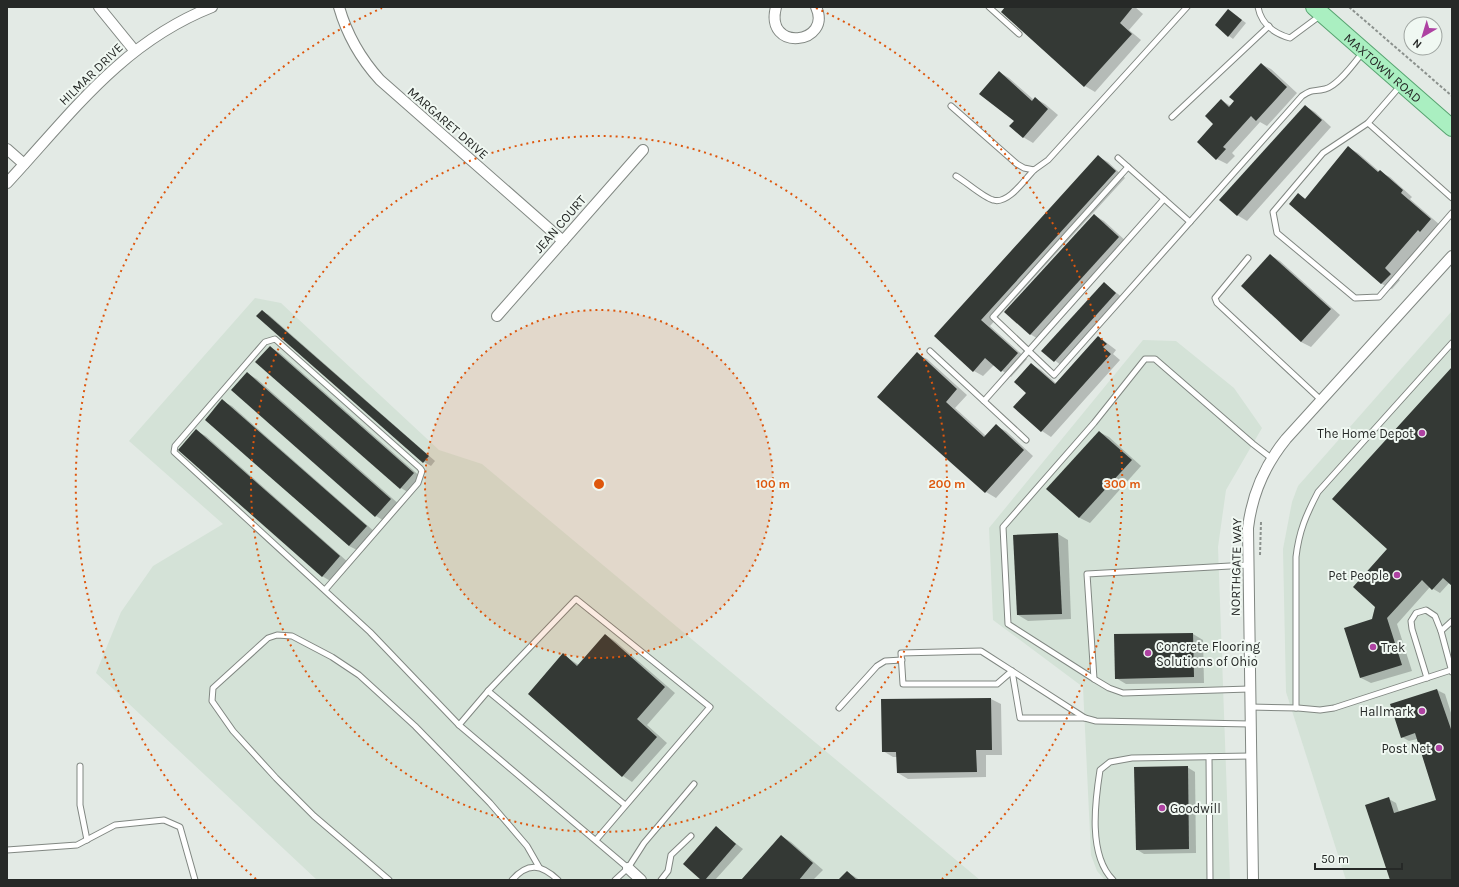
<svg xmlns="http://www.w3.org/2000/svg" width="1459" height="887" font-family="Karla,sans-serif">
	<style>
		.built { fill: #d4e2d7 }
		.shadow { fill: #0003 }
		.building { fill: #343935 }
		.lines { fill: none; stroke-linecap: round; stroke-linejoin: round }
		.lane-casing { stroke: #818782; stroke-width: 7 }
		.street-casing { stroke: #818782; stroke-width: 12 }
		.primary-casing { stroke: #57a370; stroke-width: 18 }
		.path { stroke: #8b918d; stroke-width: 2; stroke-dasharray: 3 2; stroke-linecap: butt }
		.lane { stroke: #fff; stroke-width: 5 }
		.street { stroke: #fff; stroke-width: 10 }
		.primary { stroke: #aaefc1; stroke-width: 16 }
		.ring { fill: none; stroke: #de570d; stroke-width: 2; stroke-dasharray: 2 4 }
		.poi-dot { fill: #ae42a2; stroke: #f0f8f2; stroke-width: 1.5 }
		.labels { text-anchor: middle; dominant-baseline: central; stroke-width: 4; stroke-linejoin: round; paint-order: stroke }
		.street-label { font-size: 13px; fill: #262927; stroke: #f0f8f2 }
		.poi-label { font-size: 13px; fill: #262927; stroke: #f0f8f2; text-anchor: end }
		.centre { fill: #de570d; stroke: #f0f8f2; stroke-width: 2 }
		.ring-label { font-size: 12px; text-anchor: middle; font-weight: bold; fill: #de570d; stroke: #f0f8f2; stroke-width: 4; stroke-linejoin: round; paint-order: stroke }
	</style>
	<rect width="100%" height="100%" fill="#e3eae5"/>
	<g class="built">
		<path d="M255,298L281,303L439,450L482,464L980,880H317L96,673L121,612L153,566L223,524L129,441Z"/>
		<path d="M1452,311V880H1346L1286,692L1283,549L1292,502L1298,486Z"/>
		<path d="M1143,340L1176,341L1234,388L1262,428L1226,490L1218,547L1230,880H1105L1097,871L1091,855L1083,687L993,620L989,528Z"/>
	</g>
	<g class="shadow">
		<path d="M1007,7H1135L1143,14L1129,30L1141,40L1095,92L1085,86L1003,12Z"/>
		<path d="M1229,10L1246,23L1233,39L1229,36Z"/>
		<path d="M1261,64L1271,69L1297,93L1267,126L1260,122L1232,153L1235,156L1227,164L1217,159L1215,124L1221,100L1231,106Z"/>
		<path d="M999,72L1009,78L1034,100L1035,98L1045,104L1058,115L1033,143L1023,137L1015,121Z"/>
		<path d="M1305,106L1315,112L1331,127L1247,221L1237,215Z"/>
		<path d="M1349,148L1358,153L1380,172L1390,177L1412,197L1410,199L1440,225L1430,236L1429,235L1394,275L1400,280L1392,289L1382,284L1291,204L1299,195L1306,199Z"/>
		<path d="M1099,157L1108,162L1125,178L990,326L1027,359L1011,377L994,365L983,376L974,371L936,336Z"/>
		<path d="M1094,215L1104,221L1128,243L1040,340L1030,334Z"/>
		<path d="M1270,255L1280,261L1340,315L1311,347L1301,342L1281,324Z"/>
		<path d="M1104,283L1123,298L1062,366L1043,351Z"/>
		<path d="M262,311L269,315L435,461L431,466L424,462Z"/>
		<path d="M1099,337L1116,350L1113,354L1120,360L1051,437L1042,431L1027,393L1031,364L1041,370L1057,384Z"/>
		<path d="M270,347L280,353L423,479L411,494L401,488Z"/>
		<path d="M917,354L927,359L967,395L955,408L986,436L996,426L1006,431L1033,456L996,498L986,492Z"/>
		<path d="M1452,368V584L1450,582L1440,593L1430,587L1397,624L1412,671L1371,683L1361,678L1388,549Z"/>
		<path d="M247,373L257,379L400,505L386,522L376,516L232,390Z"/>
		<path d="M222,401L232,406L376,533L359,551L349,546L206,419Z"/>
		<path d="M196,431L206,436L349,563L332,582L322,576Z"/>
		<path d="M1099,432L1109,437L1141,466L1090,523L1080,518L1048,489Z"/>
		<path d="M1058,534L1068,540L1071,619L1028,621L1018,615Z"/>
		<path d="M1193,634L1203,640L1204,683L1126,684L1116,678L1115,635Z"/>
		<path d="M606,635L615,641L675,693L647,725L667,743L632,782L623,776L563,655L579,665Z"/>
		<path d="M1437,690L1445,694L1452,716V880H1391L1389,799L1396,803L1399,812L1437,800L1417,739L1409,741L1402,737Z"/>
		<path d="M991,699L1001,704L1002,755H986V777L908,779L898,773L897,757H893L883,751L882,700Z"/>
		<path d="M1187,767L1195,772L1196,853L1144,854L1136,849Z"/>
		<path d="M716,828L743,849L715,880H703Z"/>
		<path d="M781,836L791,842L823,870L813,880H742Z"/>
		<path d="M847,872L857,878L859,880H840Z"/>
	</g>
	<g class="building">
		<path d="M1005,7H1133L1120,23L1132,34L1084,87L1001,12Z"/>
		<path d="M1228,9L1242,20L1228,37L1215,25Z"/>
		<path d="M1261,63L1287,87L1256,121L1251,116L1223,147L1226,149L1216,160L1197,142L1213,124L1205,116L1221,99L1229,107L1234,101L1229,97Z"/>
		<path d="M999,71L1032,101L1035,97L1048,109L1023,138L1009,126L1014,121L979,94Z"/>
		<path d="M1305,105L1322,120L1237,216L1219,200Z"/>
		<path d="M1348,146L1378,172L1380,170L1403,190L1401,193L1431,219L1420,232L1418,230L1385,268L1391,274L1381,284L1289,204L1298,193L1305,199Z"/>
		<path d="M1098,155L1116,171L981,320L1018,353L1001,372L985,358L973,372L934,336Z"/>
		<path d="M1094,214L1119,237L1030,335L1004,312Z"/>
		<path d="M1270,254L1331,309L1301,342L1241,286Z"/>
		<path d="M1104,282L1116,293L1054,362L1041,351Z"/>
		<path d="M262,310L429,456L423,463L256,316Z"/>
		<path d="M1098,336L1107,344L1103,347L1111,354L1041,432L1013,407L1026,393L1014,382L1031,363L1055,384Z"/>
		<path d="M270,346L414,473L400,489L255,362Z"/>
		<path d="M917,352L957,389L946,402L984,437L996,424L1024,450L985,493L877,397Z"/>
		<path d="M1452,367V586L1443,578L1432,590L1422,580L1387,618L1402,665L1360,678L1344,628L1372,619L1375,607L1353,587L1387,549L1332,499Z"/>
		<path d="M247,372L391,499L375,517L231,390Z"/>
		<path d="M222,399L367,526L349,546L205,420Z"/>
		<path d="M196,429L340,556L322,577L178,450Z"/>
		<path d="M1099,431L1132,460L1079,518L1046,489Z"/>
		<path d="M1058,533L1062,614L1017,615L1013,535Z"/>
		<path d="M1193,633L1194,677L1115,679L1114,634Z"/>
		<path d="M605,634L665,687L637,719L657,737L622,777L528,694L563,653L577,666Z"/>
		<path d="M1437,689L1452,732V880H1390L1365,805L1389,797L1394,813L1436,800L1415,733L1401,738L1390,704Z"/>
		<path d="M991,698L992,750H976L977,772L897,773L896,752H882L881,699Z"/>
		<path d="M1188,766L1189,849L1136,850L1134,767Z"/>
		<path d="M716,826L736,844L705,880H701L683,864Z"/>
		<path d="M781,835L813,863L799,880H741Z"/>
		<path d="M847,871L857,880H838Z"/>
	</g>
	<g class="lines">
		<defs>
			<g id="lane">
				<path d="M989,7L1019,34"/>
				<path d="M1258,7C1261,24 1273,33 1290,38L1321,15"/>
				<path d="M1401,85L1368,123L1452,198"/>
				<path d="M951,106L1017,164L1024,168L1034,170L1048,160L1187,7"/>
				<path d="M1172,117L1269,26"/>
				<path d="M1368,123L1323,153L1273,212L1277,233L1355,298L1379,297L1452,213"/>
				<path d="M1118,158L1190,222"/>
				<path d="M1128,167L993,317L1054,375L1302,96C1314,88 1313,92 1325,89C1338,86 1355,62 1363,52"/>
				<path d="M956,176C965,181 984,198 993,200C1008,205 1025,179 1034,170"/>
				<path d="M1248,258L1215,298L1217,303L1321,400"/>
				<path d="M930,351L1026,440"/>
				<path d="M984,401L1164,199"/>
				<path d="M1248,565L1087,574L1094,679L1109,688L1123,693L1249,689"/>
				<path d="M325,590L418,483L422,471L420,468L275,339L265,342L175,446L174,452L370,632L459,725L628,868"/>
				<path d="M1012,671L997,684H903L901,653L981,651L1085,718L1096,721L1250,724"/>
				<path d="M1012,671L1020,718H1085"/>
				<path d="M1452,672L1441,631L1452,621"/>
				<path d="M1427,678L1412,629L1411,621L1416,613L1426,610L1435,616L1441,631"/>
				<path d="M1094,679L1008,624L1003,527L1094,423L1145,359H1155L1253,444L1271,458"/>
				<path d="M488,691L625,805"/>
				<path d="M1250,707L1298,708L1320,710L1334,708L1451,670"/>
				<path d="M839,708L877,666L885,661L902,660"/>
				<path d="M1296,708V557C1299,531 1306,515 1318,492L1452,343"/>
				<path d="M459,725L488,691L576,599L710,707L596,840"/>
				<path d="M1209,757L1210,880"/>
				<path d="M80,766V805L87,840"/>
				<path d="M7,850L77,845L115,825L164,820L180,827L195,880"/>
				<path d="M389,880L314,816L276,778L233,731L212,701L213,688L268,638L277,635L292,636L332,657L359,675L415,726L490,803L527,846L539,867"/>
				<path d="M512,880C528,862 541,864 558,880"/>
				<path d="M615,880L628,868L644,843L694,784"/>
				<path d="M661,880L668,871L671,855L691,836"/>
				<path d="M1113,880C1088,855 1095,802 1100,770L1110,762L1132,758L1250,756"/>
			</g>
			<g id="street">
				<path d="M99,7L134,50"/>
				<path d="M339,7C347,35 360,58 380,80L563,241"/>
				<path d="M776,7C764,53 833,44 816,7"/>
				<path d="M7,149L24,164"/>
				<path d="M7,183C71,114 121,43 212,7"/>
				<path d="M497,316L643,150"/>
				<path d="M628,868L641,880"/>
				<path d="M1253,880L1248,528C1252,494 1264,466 1286,439L1452,256"/>
			</g>
			<g id="primary">
				<path id="s1" d="M1314,7L1452,128"/>
			</g>
		</defs>
		<use href="#lane" class="lane-casing"/>
		<use href="#street" class="street-casing"/>
		<use href="#primary" class="primary-casing"/>
		<g class="path">
			<path d="M1349,7L1452,96"/>
			<path d="M1260,555L1261,522"/>
		</g>
		<use href="#lane" class="lane"/>
		<use href="#street" class="street"/>
		<use href="#primary" class="primary"/>
	</g>
	<circle cx="599" cy="484" r="174" fill="#de570d" fill-opacity=".12"/>
	<g class="ring">
		<circle cx="599" cy="484" r="174"/>
		<circle cx="599" cy="484" r="348"/>
		<path d="M256 879A523 523 0 0 1 382 8M816 8A523 523 0 0 1 942 879"/>
	</g>
	<g class="poi-dot">
		<circle cx="1422" cy="433" r="4"/>
		<circle cx="1397" cy="575" r="4"/>
		<circle cx="1373" cy="647" r="4"/>
		<circle cx="1148" cy="653" r="4"/>
		<circle cx="1422" cy="711" r="4"/>
		<circle cx="1439" cy="748" r="4"/>
		<circle cx="1162" cy="808" r="4"/>
	</g>
	<g class="labels">
		<g class="street-label">
			<text stroke="none"><textPath href="#s1" startOffset="92">MAXTOWN ROAD</textPath></text>
			<text transform="translate(91 74) rotate(-44)">HILMAR DRIVE</text>
			<text transform="translate(448 123) rotate(41)">MARGARET DRIVE</text>
			<text transform="translate(560 224) rotate(-49)">JEAN COURT</text>
			<text transform="translate(1236 567) rotate(-89)">NORTHGATE WAY</text>
		</g>
		<g class="poi-label">
			<text x="1414" y="433">The Home Depot</text>
			<text x="1389" y="575">Pet People</text>
			<text x="1156" y="646" text-anchor="start">Concrete Flooring<tspan x="1156" dy="15">Solutions of Ohio</tspan></text>
			<text x="1381" y="647" text-anchor="start">Trek</text>
			<text x="1414" y="711">Hallmark</text>
			<text x="1431" y="748">Post Net</text>
			<text x="1170" y="808" text-anchor="start">Goodwill</text>
		</g>
	</g>
	<circle cx="599" cy="484" r="6" class="centre"/>
	<g class="ring-label">
		<text x="773" y="488">100 m</text>
		<text x="947" y="488">200 m</text>
		<text x="1122" y="488">300 m</text>
	</g>
	<rect width="1459" height="887" fill="none" stroke="#262927" stroke-width="16"/>
	<g transform="translate(1423 36) rotate(218)"><circle r="19" fill="#f0f8f2" stroke="#9fa5a1"/>
	<path d="M0-3L7 15L0 10L-7 15Z" fill="#ae42a2"/>
	<text y="-6" font-size="11" font-weight="bold" text-anchor="middle" fill="#262927">N</text>
	</g>
	<path d="M1315 863v6h87v-6" fill="none" stroke="#262927" stroke-width="2"/>
	<text x="1321" y="863" font-size="12" fill="#262927" stroke="#f0f8f2" stroke-width="3" paint-order="stroke">50 m</text>
</svg>
